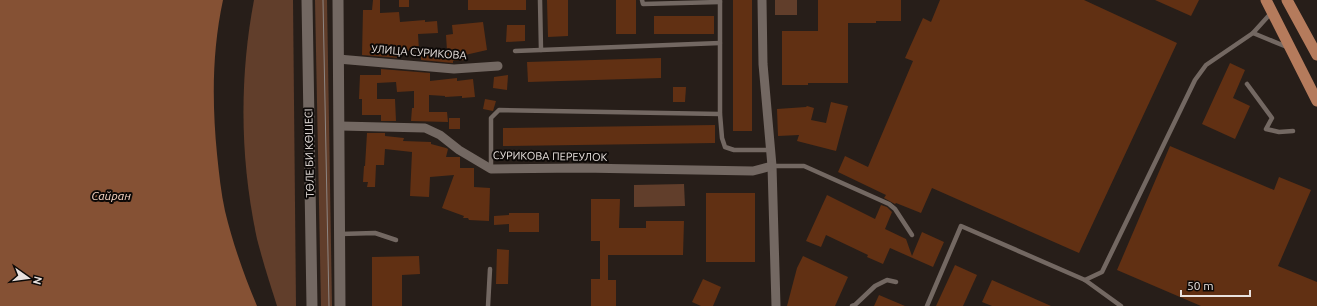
<svg xmlns="http://www.w3.org/2000/svg" width="1317" height="306" font-family="Ubuntu,sans-serif">
	<style>
		.green { fill: #613e2b }
		.water { fill: #855134 }
		.building { fill: #613013 }
		.lines { fill: none; stroke-linecap: round; stroke-linejoin: round }
		.service { stroke: #736862; stroke-width: 4.5 }
		.minor { stroke: #736862; stroke-width: 9 }
		.secondary { stroke: #736862; stroke-width: 11 }
		.primary { stroke: #b57b5c; stroke-width: 11 }
		.tram { stroke: #8d8582; stroke-width: 1 }
		.labels { text-anchor: middle; dominant-baseline: central; stroke-width: 4; stroke-linejoin: round; paint-order: stroke }
		.street-label { font-size: 11px; fill: #e9e2df; stroke: #0d0907 }
		.water-label { font-size: 12px; font-style: italic; fill: #f7d5c4; stroke: #0d0907 }
	</style>
	<rect width="100%" height="100%" fill="#271e19"/>
	<g class="green">
		<path d="M254,0H293L296,306H277C270,284 263,262 257,239C240,160 239,79 254,0Z"/>
		<path d="M315,0H327L332,306H321Z"/>
		<rect x="775" y="0" width="22" height="15"/>
		<path d="M684,184L685,206L634,207V185Z"/>
	</g>
	<path class="water" d="M0,0H223C212,51 212,103 217,154C219,173 221,193 225,211C233,244 244,275 257,306H0Z"/>
	<g class="building">
		<path d="M373,0H380V13L399,12L400,22L425,20V22L437,21L438,33L418,34L419,50L400,52L399,58L362,55L363,10H372Z"/>
		<rect x="399" y="0" width="10" height="7"/>
		<rect x="468" y="0" width="58" height="10"/>
		<path d="M547,0H568V36L548,37Z"/>
		<rect x="616" y="0" width="20" height="34"/>
		<rect x="733" y="0" width="19" height="131"/>
		<path d="M818,0H901V21H876V23H848V83H808V85H782V31H818Z"/>
		<path d="M940,0H1084L1177,43L1079,253L932,188L921,213L896,203L895,204L884,198L886,195L838,172L845,156L868,167L913,61L905,58L923,18L931,22Z"/>
		<path d="M1155,0H1199L1191,16Z"/>
		<rect x="654" y="16" width="60" height="18"/>
		<path d="M483,22L487,50L465,55V60L453,61V63L421,60V51H447L446,35L453,34L452,25Z"/>
		<path d="M507,25H525V41L506,42Z"/>
		<path d="M661,58V78L528,82L527,62Z"/>
		<path d="M1230,63L1245,70L1233,98L1250,106L1235,139L1202,124Z"/>
		<path d="M381,69L430,73V81L457,78V81L473,79L475,97L462,98V96L445,97V96L429,95V112H447L448,122L411,121L412,108H414V91L397,92L396,82L377,83V99H395L396,121H381V115H362V99H359L360,75H381Z"/>
		<path d="M508,75L507,90L493,88L494,77Z"/>
		<path d="M673,87H686L685,102H673Z"/>
		<path d="M485,99L496,101L493,111L483,109Z"/>
		<path d="M831,102L848,106L836,151L797,141L799,135L778,136L777,109L806,107L807,106L814,108L811,120L826,123Z"/>
		<rect x="449" y="118" width="11" height="11"/>
		<path d="M715,125V143L503,146V128Z"/>
		<path d="M367,133H385V136L404,138L403,141L431,142V144L446,148L448,149L446,157H460V168H474V187L490,188L489,221L469,220L468,218H463L464,216L442,208L454,175L430,177L429,197L410,196L412,152L385,149L384,165H376L375,187H367L368,182H363L364,166H365Z"/>
		<path d="M1170,146L1274,190L1279,177L1311,190L1278,266L1317,282V306H1201L1117,270Z"/>
		<rect x="706" y="193" width="49" height="69"/>
		<path d="M827,195L875,219L881,205L887,207L892,212L885,229L906,239L912,256L922,232L944,242L933,267L890,248L883,264L867,257L868,255L826,235L821,247L806,241Z"/>
		<path d="M591,199H620L619,228H646V221H684L683,255H608V280H616V306H591V279H600V241H591Z"/>
		<path d="M509,213H539V232H509V224L494,225V216L509,215Z"/>
		<path d="M497,249L509,250L508,284H496Z"/>
		<path d="M419,256L420,274L402,275V306H372V257Z"/>
		<path d="M803,256L848,277L835,306H787L797,268Z"/>
		<path d="M955,265L977,275L963,306H936Z"/>
		<path d="M703,279L721,287L713,306H701L692,302Z"/>
		<path d="M992,280L1051,306H992L982,302Z"/>
		<path d="M879,295L905,306H874Z"/>
	</g>
	<g class="lines">
		<g class="service">
			<path d="M540,0L541,50"/>
			<path d="M642,0L643,4L720,2"/>
			<path d="M720,0V114L722,138L725,147L734,150H770"/>
			<path d="M1253,33L1287,47"/>
			<path d="M515,51L720,43"/>
			<path d="M1247,84L1272,118L1266,129L1279,132L1293,131"/>
			<path d="M772,166H804L889,204L895,209L912,235"/>
			<path d="M491,169V118L499,110L720,114"/>
			<path d="M340,234L375,233L396,240"/>
			<path d="M1085,280L1102,272L1195,80L1206,65L1253,33L1272,12"/>
			<path d="M488,306L490,269"/>
			<path d="M852,306L855,305L875,286L887,280L896,282"/>
			<path d="M927,306L961,226L1085,280L1121,306"/>
		</g>
		<g class="minor">
			<path d="M762,0L763,64L772,166L776,306"/>
			<path d="M338,59L454,69L498,66"/>
			<path d="M340,126L425,128L440,135L459,150L491,169L581,168L753,171L772,166"/>
		</g>
		<g class="secondary">
			<path d="M307,0L312,306"/>
			<path d="M338,0L340,306"/>
		</g>
		<g class="primary">
			<path d="M1266,0L1317,101"/>
			<path d="M1287,0L1317,55"/>
		</g>
		<path class="tram" d="M323,0L329,306"/>
	</g>
	<g class="labels">
		<g class="street-label">
			<text transform="translate(419 52) rotate(4)">УЛИЦА СУРИКОВА</text>
			<text transform="translate(309 153) rotate(-91)">ТӨЛЕ БИ КӨШЕСІ</text>
			<text transform="translate(550 156) rotate(1)">СУРИКОВА ПЕРЕУЛОК</text>
		</g>
		<g class="water-label">
			<text x="111" y="195">Сайран</text>
		</g>
	</g>
	<g transform="translate(28 278) rotate(104)" stroke="#0d0907" stroke-width="3" paint-order="stroke">
	<path d="M0-3L7 15L0 10L-7 15Z" fill="#e9e2df"/>
	<text y="-6" font-size="11" font-weight="bold" text-anchor="middle" fill="#e9e2df">N</text>
	</g>
	<path d="M1181 290v6h69v-6" fill="none" stroke="#e9e2df" stroke-width="2"/>
	<text x="1187" y="290" font-size="12" fill="#e9e2df" stroke="#0d0907" stroke-width="3" paint-order="stroke">50 m</text>
</svg>
